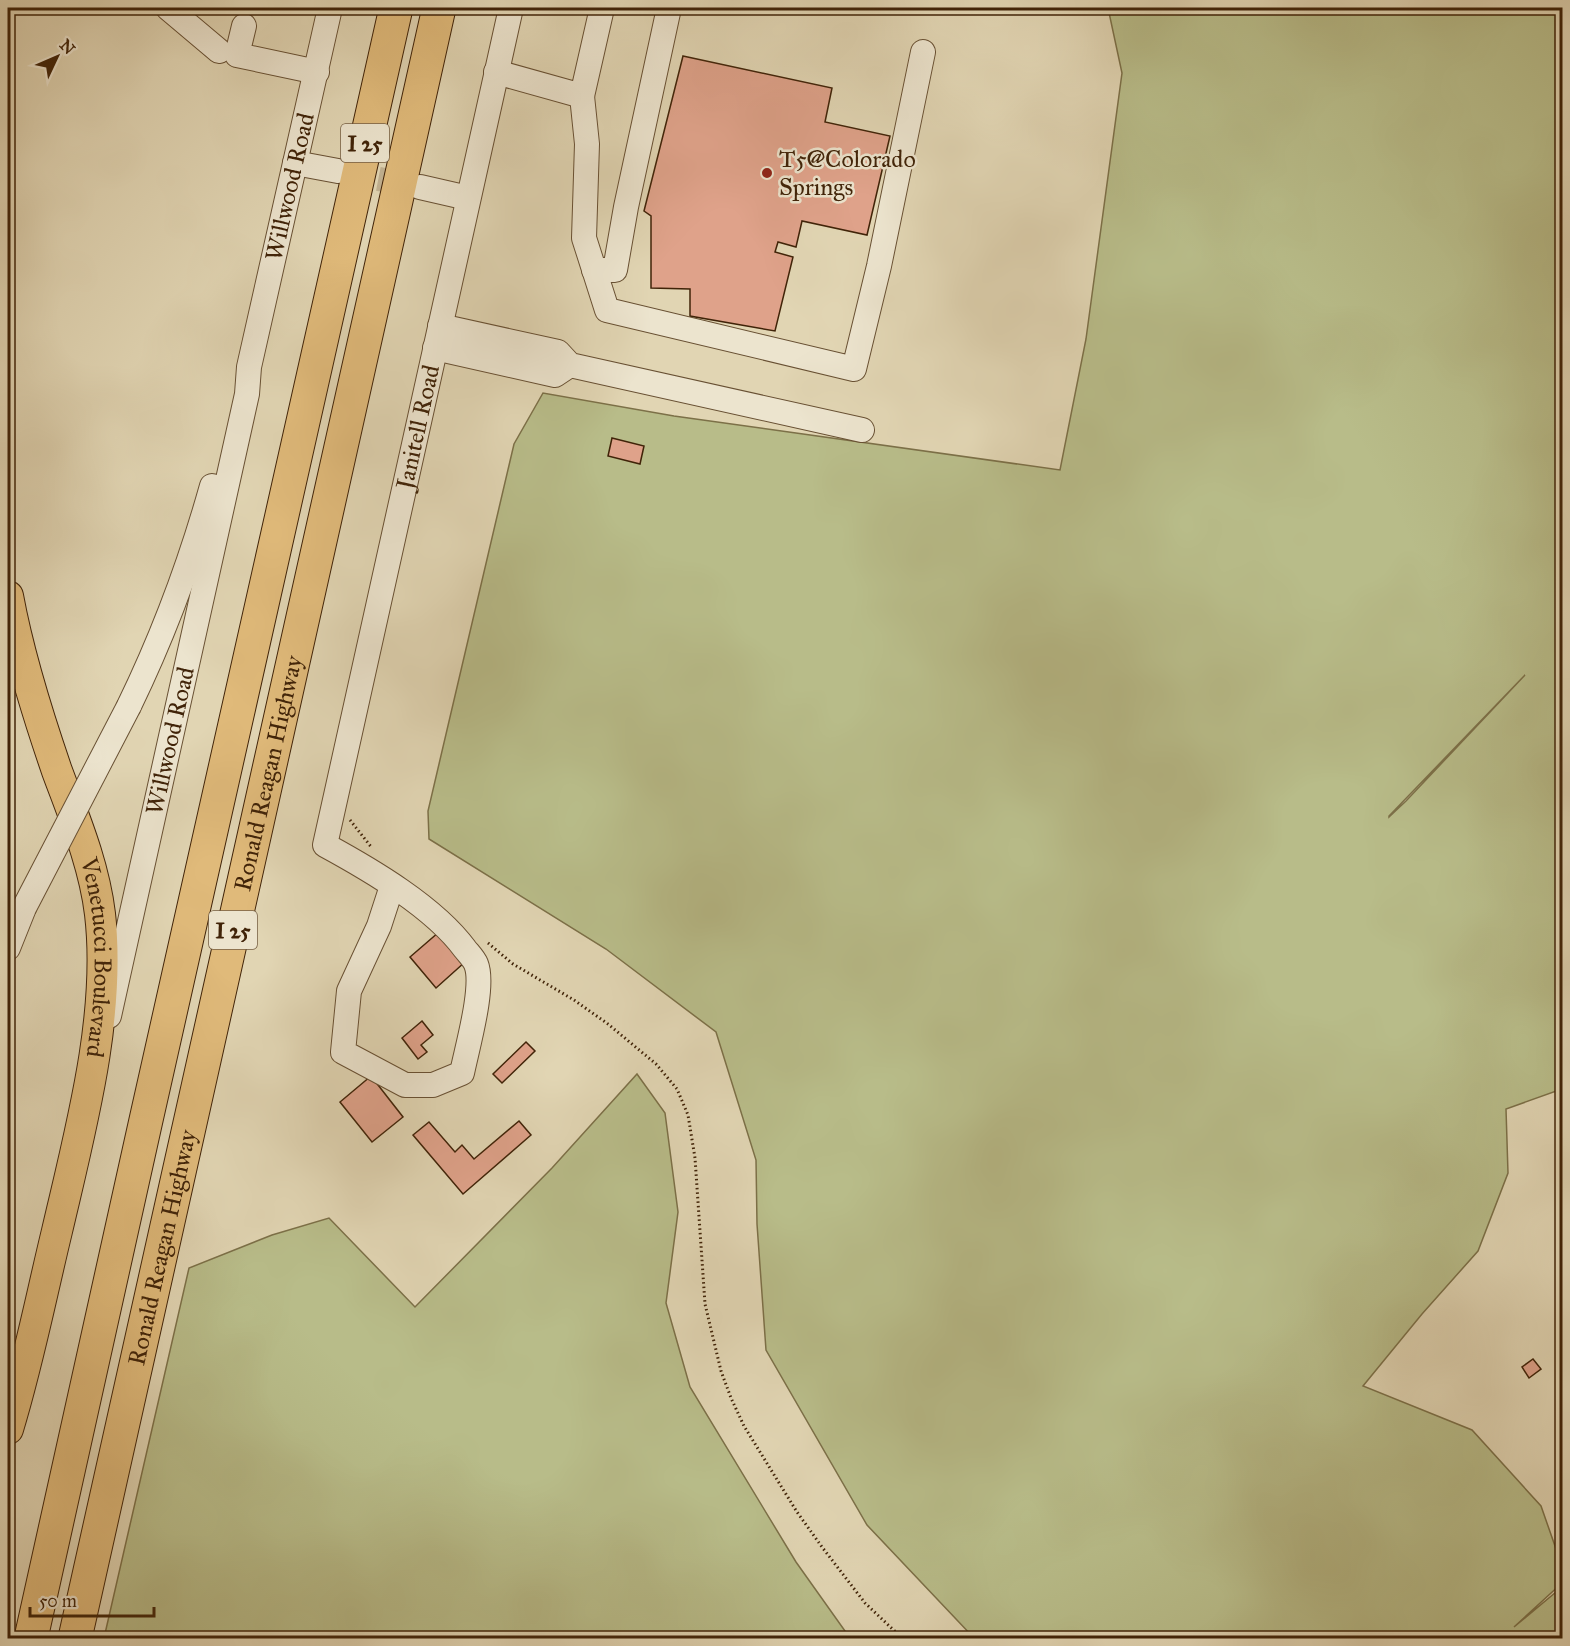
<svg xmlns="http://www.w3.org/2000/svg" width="1570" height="1646" font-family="'IM FELL Great Primer',serif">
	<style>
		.green { fill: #b8bc89; stroke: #7c7048; stroke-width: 1.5; fill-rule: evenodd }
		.building { fill: #dfa28a; stroke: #402308; stroke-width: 1.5 }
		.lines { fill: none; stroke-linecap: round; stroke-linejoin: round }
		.minor-tunnel { stroke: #c1b191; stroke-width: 24; stroke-dasharray: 24 12; stroke-linecap: butt }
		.minor-casing { stroke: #685033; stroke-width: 26 }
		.major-casing { stroke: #402308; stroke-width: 32 }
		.highway-casing { stroke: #402308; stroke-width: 35 }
		.path { stroke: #402308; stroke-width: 3; stroke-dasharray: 1.5 3; stroke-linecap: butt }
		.minor { stroke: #ece4ce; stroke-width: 24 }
		.major { stroke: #e0ba7a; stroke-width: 30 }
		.highway { stroke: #e0ba7a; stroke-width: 33 }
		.minor-bridge-casing { stroke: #685033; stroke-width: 26; stroke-linecap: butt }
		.minor-bridge { stroke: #ece4ce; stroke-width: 24 }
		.poi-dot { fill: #8f2418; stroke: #ece4ce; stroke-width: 2 }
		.labels { text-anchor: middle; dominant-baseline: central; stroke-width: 5; stroke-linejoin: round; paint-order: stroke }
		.shield { fill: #ece4ce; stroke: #745d43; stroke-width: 1.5 }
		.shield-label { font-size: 22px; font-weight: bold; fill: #402308 }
		.poi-label { font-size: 24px; fill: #402308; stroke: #ece4ce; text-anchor: start }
		.street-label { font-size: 24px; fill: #402308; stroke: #ece4ce }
	</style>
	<rect width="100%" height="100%" fill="#e1d5b3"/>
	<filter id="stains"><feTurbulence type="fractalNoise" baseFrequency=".00333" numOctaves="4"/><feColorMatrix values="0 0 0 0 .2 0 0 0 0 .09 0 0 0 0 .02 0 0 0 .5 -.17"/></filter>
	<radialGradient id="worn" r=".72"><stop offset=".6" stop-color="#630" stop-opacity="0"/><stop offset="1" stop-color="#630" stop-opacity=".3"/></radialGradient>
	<g class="green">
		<path d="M1108,8H1562V1089L1506,1109L1508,1173L1478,1251L1422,1314L1363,1386L1472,1430L1541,1506L1562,1566V1583L1514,1627L1562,1587V1632L1555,1638H974L867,1525L766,1350L757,1224L756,1160L716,1032L606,949L429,839L428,811L514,444L543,393L674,416L1060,470L1086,339L1122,73ZM1525,675L1406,801L1389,817V816Z"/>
		<path d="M637,1074L665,1113L678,1212L666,1303L690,1387L796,1562L850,1638H104L189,1268L272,1235L329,1218L415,1307L552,1168Z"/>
	</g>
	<g class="building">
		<path d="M683,56L832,88L825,122L890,136L867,235L802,221L796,247L778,242L775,252L793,257L775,331L690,316V289L651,288V216L644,211Z"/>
		<path d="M612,438L644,446L640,464L608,456Z"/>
		<path d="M439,932L465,962L436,988L410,957Z"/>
		<path d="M422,1021L433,1035L421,1045L427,1052L418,1059L402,1038Z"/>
		<path d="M526,1042L535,1051L502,1083L493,1074Z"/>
		<path d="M371,1076L403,1117L372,1142L340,1102Z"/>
		<path d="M519,1121L531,1135L463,1194L413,1135L429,1122L455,1152L462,1145L474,1159Z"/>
		<path d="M1533,1359L1541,1369L1529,1378L1522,1367Z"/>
	</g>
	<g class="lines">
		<path class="minor-tunnel" d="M343,172L415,186"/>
		<defs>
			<g id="minor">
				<path d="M168,8L219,51"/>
				<path d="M244,26L237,55L317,72"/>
				<path d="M496,72L582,96L602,8"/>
				<path d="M582,96L587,144L584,238L607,310L854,369L879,266L923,52"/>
				<path d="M295,163L338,171"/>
				<path d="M420,187L468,198"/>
				<path d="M594,270H615L626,207L669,8"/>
				<path d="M440,326L558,352L570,365L862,430"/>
				<path d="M435,348L555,375L570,365"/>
				<path d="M129,706C163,636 191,561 212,486"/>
				<path id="s1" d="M392,886L379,926L349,991L343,1052L405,1085H433L462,1073C467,1048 485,986 476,964C474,959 469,954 465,949C434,907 371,870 325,845L511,8"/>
				<path d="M8,948L24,908"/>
				<path id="s2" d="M109,1016L247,394L249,367L330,8"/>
			</g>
			<g id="major">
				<path id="s3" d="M8,596C19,656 37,713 57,771C74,817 94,864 100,914C112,1015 80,1132 57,1231C41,1297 28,1364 8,1429"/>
			</g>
			<g id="highway">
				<path d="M31,1638L146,1120L396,8"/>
				<path id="s4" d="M75,1638L439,8"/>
			</g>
		</defs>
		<use href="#minor" class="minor-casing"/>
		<use href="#major" class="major-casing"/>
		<use href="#highway" class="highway-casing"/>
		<g class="path">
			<path d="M350,820L372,848"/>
			<path d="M488,943L513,964L574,1000L608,1024L656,1064L677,1089L688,1115L695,1158L705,1304L721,1371L731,1398L744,1426L797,1512L822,1547L865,1603L902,1638"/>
		</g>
		<use href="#minor" class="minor"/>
		<use href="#major" class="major"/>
		<use href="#highway" class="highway"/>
		<defs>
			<path id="minor-bridge" d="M24,908L129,706"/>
		</defs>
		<use href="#minor-bridge" class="minor-bridge-casing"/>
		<use href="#minor-bridge" class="minor-bridge"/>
	</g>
	<circle class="poi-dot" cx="767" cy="173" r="6"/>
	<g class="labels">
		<g class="shield">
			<rect x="341" y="124" width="48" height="38" rx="4.5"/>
			<rect x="209" y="911" width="48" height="38" rx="4.5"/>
		</g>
		<g class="shield-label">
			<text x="365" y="143">I 25</text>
			<text x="233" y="930">I 25</text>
		</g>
		<g class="poi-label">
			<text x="779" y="159">T5@Colorado<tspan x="779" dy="28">Springs</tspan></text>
		</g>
		<g class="street-label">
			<text stroke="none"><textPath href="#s2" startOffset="849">Willwood Road</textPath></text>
			<text stroke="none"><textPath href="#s1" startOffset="1038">Janitell Road</textPath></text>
			<text stroke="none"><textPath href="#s2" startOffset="282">Willwood Road</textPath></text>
			<text stroke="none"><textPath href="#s4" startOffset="886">Ronald Reagan Highway</textPath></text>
			<text stroke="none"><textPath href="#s3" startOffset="375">Venetucci Boulevard</textPath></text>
			<text stroke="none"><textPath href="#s4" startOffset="400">Ronald Reagan Highway</textPath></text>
		</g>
	</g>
	<rect width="1570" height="1646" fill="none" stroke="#e1d5b3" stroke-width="30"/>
	<rect x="9" y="9" width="1552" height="1628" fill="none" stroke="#402308" stroke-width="3"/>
	<rect x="15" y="15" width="1540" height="1616" fill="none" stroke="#402308" stroke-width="1.5"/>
	<g transform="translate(57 57) rotate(46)" stroke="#ece4ce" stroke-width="4.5" paint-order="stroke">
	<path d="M0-4.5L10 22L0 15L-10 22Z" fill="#402308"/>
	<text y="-9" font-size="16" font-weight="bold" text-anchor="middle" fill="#402308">N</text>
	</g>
	<path d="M30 1607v9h124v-9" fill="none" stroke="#402308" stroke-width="3"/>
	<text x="39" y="1607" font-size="18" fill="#402308" stroke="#ece4ce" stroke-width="4.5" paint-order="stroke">50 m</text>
	<rect width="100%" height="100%" filter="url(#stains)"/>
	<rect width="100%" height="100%" fill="url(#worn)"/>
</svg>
